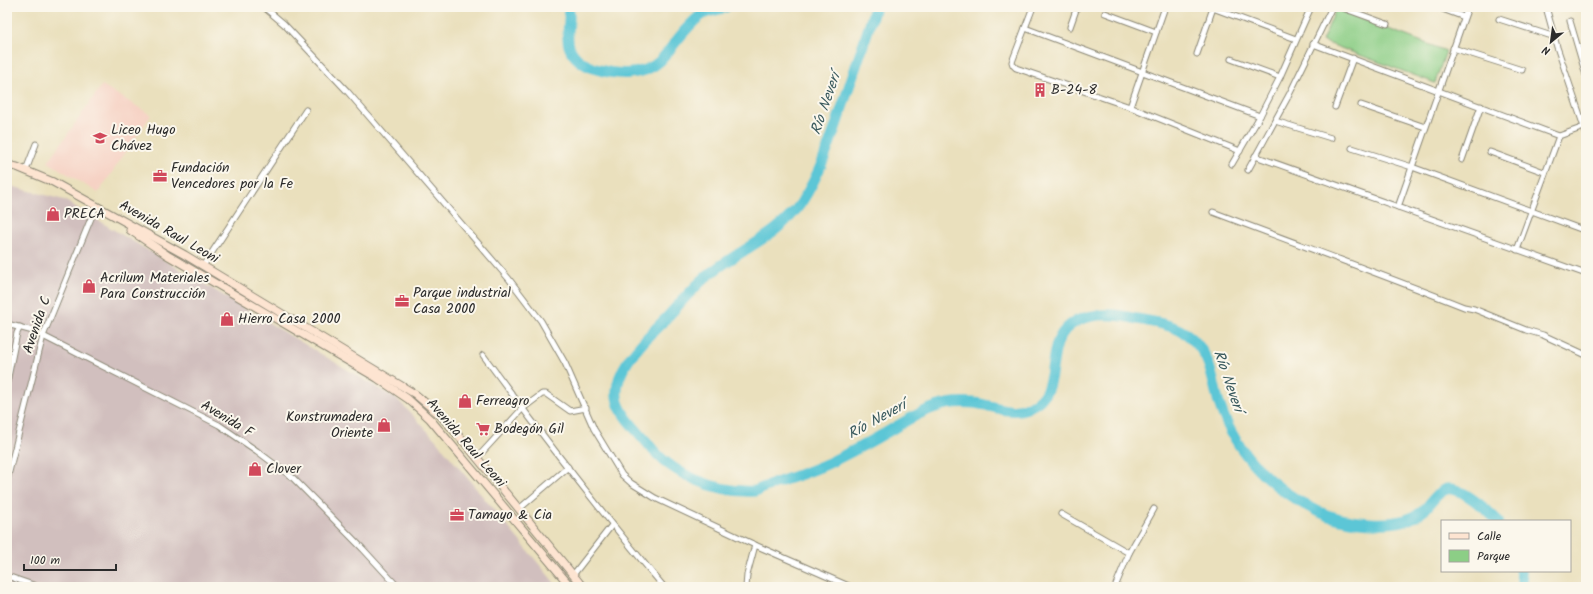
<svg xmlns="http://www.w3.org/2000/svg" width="1593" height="594" font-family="Kalam,sans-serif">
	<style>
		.built { fill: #f6d2c4 }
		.industrial { fill: #d1bfbe }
		.green { fill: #8cce86; stroke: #5c7c58 }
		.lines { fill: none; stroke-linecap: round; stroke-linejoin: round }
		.river { stroke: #5cc6d6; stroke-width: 11 }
		.minor-casing { stroke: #8a8674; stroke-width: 7 }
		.secondary-casing { stroke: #8a8674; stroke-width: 9 }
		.minor { stroke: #fff; stroke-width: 5 }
		.secondary { stroke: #fde4d1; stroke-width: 7 }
		.labels { text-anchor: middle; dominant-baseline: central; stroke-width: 4; stroke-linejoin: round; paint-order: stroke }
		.poi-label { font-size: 14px; fill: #2b2b2b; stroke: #fbf7ec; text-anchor: start }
		.street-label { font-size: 14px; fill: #2b2b2b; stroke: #fbf7ec }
		.water-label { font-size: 15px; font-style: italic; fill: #3a5a5e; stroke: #fbf7ec }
	</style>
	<rect width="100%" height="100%" fill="#fbf7ec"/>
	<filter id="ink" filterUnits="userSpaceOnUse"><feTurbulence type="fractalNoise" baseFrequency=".025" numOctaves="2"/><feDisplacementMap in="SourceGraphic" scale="8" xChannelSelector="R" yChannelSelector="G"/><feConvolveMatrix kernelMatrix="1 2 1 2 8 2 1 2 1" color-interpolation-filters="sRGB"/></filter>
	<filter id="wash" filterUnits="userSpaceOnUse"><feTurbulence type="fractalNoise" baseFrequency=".012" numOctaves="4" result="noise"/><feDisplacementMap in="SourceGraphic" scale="16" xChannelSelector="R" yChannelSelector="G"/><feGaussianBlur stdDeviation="0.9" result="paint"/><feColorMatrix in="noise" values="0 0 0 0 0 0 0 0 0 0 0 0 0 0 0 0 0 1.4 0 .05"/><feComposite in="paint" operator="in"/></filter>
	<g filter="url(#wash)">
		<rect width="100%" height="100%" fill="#eae0bd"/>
		<path class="built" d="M102,85L151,115L98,193L48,162Z"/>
		<path class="industrial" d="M7,185L64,200L398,400L435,439L558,587H7Z"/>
		<path class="green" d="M1336,9L1446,51L1435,83L1322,41Z"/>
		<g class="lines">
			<g class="river">
				<path d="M568,7C572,20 565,33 569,46C573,58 585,66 596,69C616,75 643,77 660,61C668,53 675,42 683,33C689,26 695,19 703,14C710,10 719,10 726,7"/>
				<path d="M875,7C866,38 855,68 845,99C833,134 822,171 801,203C778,237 738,250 707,276C694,287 682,301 670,314C651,335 609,369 618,402C623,418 639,432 649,445C672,475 717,493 755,491C781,480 810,473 835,460C853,451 872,441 889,431C904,422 919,412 936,407C947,403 962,402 974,403C993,405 1011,416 1029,407C1067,391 1038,340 1077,321C1095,312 1117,314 1137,319C1159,323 1182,325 1197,344C1212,361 1213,386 1220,406C1236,454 1272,489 1317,511C1342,523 1400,531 1423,511C1430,505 1437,491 1447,489C1461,486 1488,511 1498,521"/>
				<path d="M1520,571L1524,587"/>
			</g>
		</g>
	</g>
	<g filter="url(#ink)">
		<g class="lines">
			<defs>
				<g id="minor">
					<path d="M264,7L284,24L347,91L509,279L541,321L565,363L594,429L622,475L631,483L655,498L755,545L851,587"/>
					<path d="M1033,7L1012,62L1013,65L1016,68L1130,107L1240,151"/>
					<path d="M1210,7L1296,39"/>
					<path d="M1340,7L1387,24"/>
					<path d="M1437,7L1464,17"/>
					<path d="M1546,7L1557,47L1586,133"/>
					<path d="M1105,13L1156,32"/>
					<path d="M1499,19L1555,37"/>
					<path d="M1570,21L1586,75"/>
					<path d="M1070,27L1077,7"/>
					<path d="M1025,28L1260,116"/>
					<path d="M1313,44L1559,136L1584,127"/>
					<path d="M1453,48L1522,70"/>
					<path d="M1197,54L1213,8"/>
					<path d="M1231,59L1280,77"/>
					<path d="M1361,105L1425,127"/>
					<path d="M1130,107L1165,7"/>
					<path d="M1335,107L1353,58"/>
					<path d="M1275,121L1331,138"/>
					<path d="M1352,148L1412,167L1586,231"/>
					<path d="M1490,152L1544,172"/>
					<path d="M1255,156L1586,274"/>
					<path d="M1462,160L1481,106"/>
					<path d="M1232,164L1260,116L1280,77L1311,7"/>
					<path d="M26,170L36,144"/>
					<path d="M1248,170L1289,95L1332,7"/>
					<path d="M1398,207L1468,7"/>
					<path d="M1213,212C1297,244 1381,274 1464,307L1474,309L1526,330L1543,335L1586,355"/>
					<path d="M1517,250L1559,136"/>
					<path d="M203,266L306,110"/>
					<path d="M7,324L33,331L43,336L219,425L257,451L293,478L363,549L398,587"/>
					<path d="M483,355C541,434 601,512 664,587"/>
					<path d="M7,382L17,333L20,327"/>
					<path d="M477,458L522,409L542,394H546L570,411L586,408"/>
					<path d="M7,480L43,336L96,206"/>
					<path d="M519,509L568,467"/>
					<path d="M1061,514L1129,553"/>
					<path d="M573,575L612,525"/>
					<path d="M7,576L39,587"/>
					<path d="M746,587L747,575L755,545"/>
					<path d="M1115,587L1129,553L1154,509"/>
				</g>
				<g id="secondary">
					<path d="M7,165L17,167L53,182L185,255L415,394L441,416L464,442L583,587"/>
					<path d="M130,230L167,255L377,378L408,399L430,419L571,587"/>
				</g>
			</defs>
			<use href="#minor" class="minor-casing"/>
			<use href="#secondary" class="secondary-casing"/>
			<use href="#minor" class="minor"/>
			<use href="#secondary" class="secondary"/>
		</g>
	</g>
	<defs>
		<symbol id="building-bare" viewBox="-9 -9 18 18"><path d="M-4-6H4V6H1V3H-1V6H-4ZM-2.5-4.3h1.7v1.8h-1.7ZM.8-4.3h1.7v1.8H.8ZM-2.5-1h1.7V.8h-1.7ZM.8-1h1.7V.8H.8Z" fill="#d1495b" stroke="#fbf7ec" stroke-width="2.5" paint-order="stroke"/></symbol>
		<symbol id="school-bare" viewBox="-9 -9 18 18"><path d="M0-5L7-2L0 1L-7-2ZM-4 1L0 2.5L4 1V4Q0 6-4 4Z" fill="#d1495b" stroke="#fbf7ec" stroke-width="2.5" paint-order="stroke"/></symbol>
		<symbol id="office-bare" viewBox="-9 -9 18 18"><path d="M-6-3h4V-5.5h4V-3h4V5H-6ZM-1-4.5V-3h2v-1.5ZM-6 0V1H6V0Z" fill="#d1495b" stroke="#fbf7ec" stroke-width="2.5" paint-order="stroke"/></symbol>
		<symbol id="shop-bare" viewBox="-9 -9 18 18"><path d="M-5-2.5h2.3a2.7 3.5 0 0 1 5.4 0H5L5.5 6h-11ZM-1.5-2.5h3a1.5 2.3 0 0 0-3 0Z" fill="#d1495b" stroke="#fbf7ec" stroke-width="2.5" paint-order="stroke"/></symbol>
		<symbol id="supermarket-bare" viewBox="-9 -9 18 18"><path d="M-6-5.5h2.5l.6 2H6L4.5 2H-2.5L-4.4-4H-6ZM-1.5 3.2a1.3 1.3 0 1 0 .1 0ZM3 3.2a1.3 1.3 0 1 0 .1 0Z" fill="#d1495b" stroke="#fbf7ec" stroke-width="2.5" paint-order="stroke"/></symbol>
	</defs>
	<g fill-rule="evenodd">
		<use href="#building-bare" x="1030" y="80" width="20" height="20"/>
		<use href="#school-bare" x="90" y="128" width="20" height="20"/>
		<use href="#office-bare" x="150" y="166" width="20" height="20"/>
		<use href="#shop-bare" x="43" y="204" width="20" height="20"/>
		<use href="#shop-bare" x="79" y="276" width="20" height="20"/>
		<use href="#office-bare" x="392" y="291" width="20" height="20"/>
		<use href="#shop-bare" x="217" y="309" width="20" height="20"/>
		<use href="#shop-bare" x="455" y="391" width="20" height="20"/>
		<use href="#shop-bare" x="374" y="415" width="20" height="20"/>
		<use href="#supermarket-bare" x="473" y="419" width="20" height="20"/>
		<use href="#shop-bare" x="245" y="459" width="20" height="20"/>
		<use href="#office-bare" x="447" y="505" width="20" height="20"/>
	</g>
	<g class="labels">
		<g class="poi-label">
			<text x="1051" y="90">B-24-8</text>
			<text x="111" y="130">Liceo Hugo<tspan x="111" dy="16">Chávez</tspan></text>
			<text x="171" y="168">Fundación<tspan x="171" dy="16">Vencedores por la Fe</tspan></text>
			<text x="64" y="214">PRECA</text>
			<text x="100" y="278">Acrilum Materiales<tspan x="100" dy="16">Para Construcción</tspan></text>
			<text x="413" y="293">Parque industrial<tspan x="413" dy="16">Casa 2000</tspan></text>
			<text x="238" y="319">Hierro Casa 2000</text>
			<text x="476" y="401">Ferreagro</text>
			<text x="373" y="417" text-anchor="end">Konstrumadera<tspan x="373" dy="16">Oriente</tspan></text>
			<text x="494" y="429">Bodegón Gil</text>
			<text x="266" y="469">Clover</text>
			<text x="468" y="515">Tamayo &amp; Cia</text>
		</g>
		<g class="street-label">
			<text transform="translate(169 232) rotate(30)">Avenida Raul Leoni</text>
			<text transform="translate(37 325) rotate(-71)">Avenida C</text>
			<text transform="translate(227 419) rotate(31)">Avenida F</text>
			<text transform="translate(466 443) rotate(49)">Avenida Raul Leoni</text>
		</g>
		<g class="water-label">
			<text transform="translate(826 104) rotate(-71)">Río Neverí</text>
			<text transform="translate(1228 381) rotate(71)">Río Neverí</text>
			<text transform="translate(877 420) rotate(-29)">Río Neverí</text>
		</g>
	</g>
	<rect width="1593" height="594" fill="none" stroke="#fbf7ec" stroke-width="24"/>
	<rect x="1441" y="520" width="130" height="52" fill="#fbf7ec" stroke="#a8a59f"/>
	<rect x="1449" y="533" width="20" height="6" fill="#fde4d1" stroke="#a8a59f"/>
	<text x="1477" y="540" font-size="12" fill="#2b2b2b">Calle</text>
	<rect x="1449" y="550" width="20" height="12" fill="#8cce86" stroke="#a8a59f"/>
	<text x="1477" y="560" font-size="12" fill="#2b2b2b">Parque</text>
	<g transform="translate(1551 42) rotate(209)" stroke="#fbf7ec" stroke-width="3" paint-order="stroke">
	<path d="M0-3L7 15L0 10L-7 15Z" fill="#2b2b2b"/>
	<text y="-6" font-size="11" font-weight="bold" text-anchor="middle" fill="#2b2b2b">N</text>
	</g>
	<path d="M24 564v6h92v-6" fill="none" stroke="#2b2b2b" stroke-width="2"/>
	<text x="30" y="564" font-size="12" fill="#2b2b2b" stroke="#fbf7ec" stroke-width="3" paint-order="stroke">100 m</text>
</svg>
